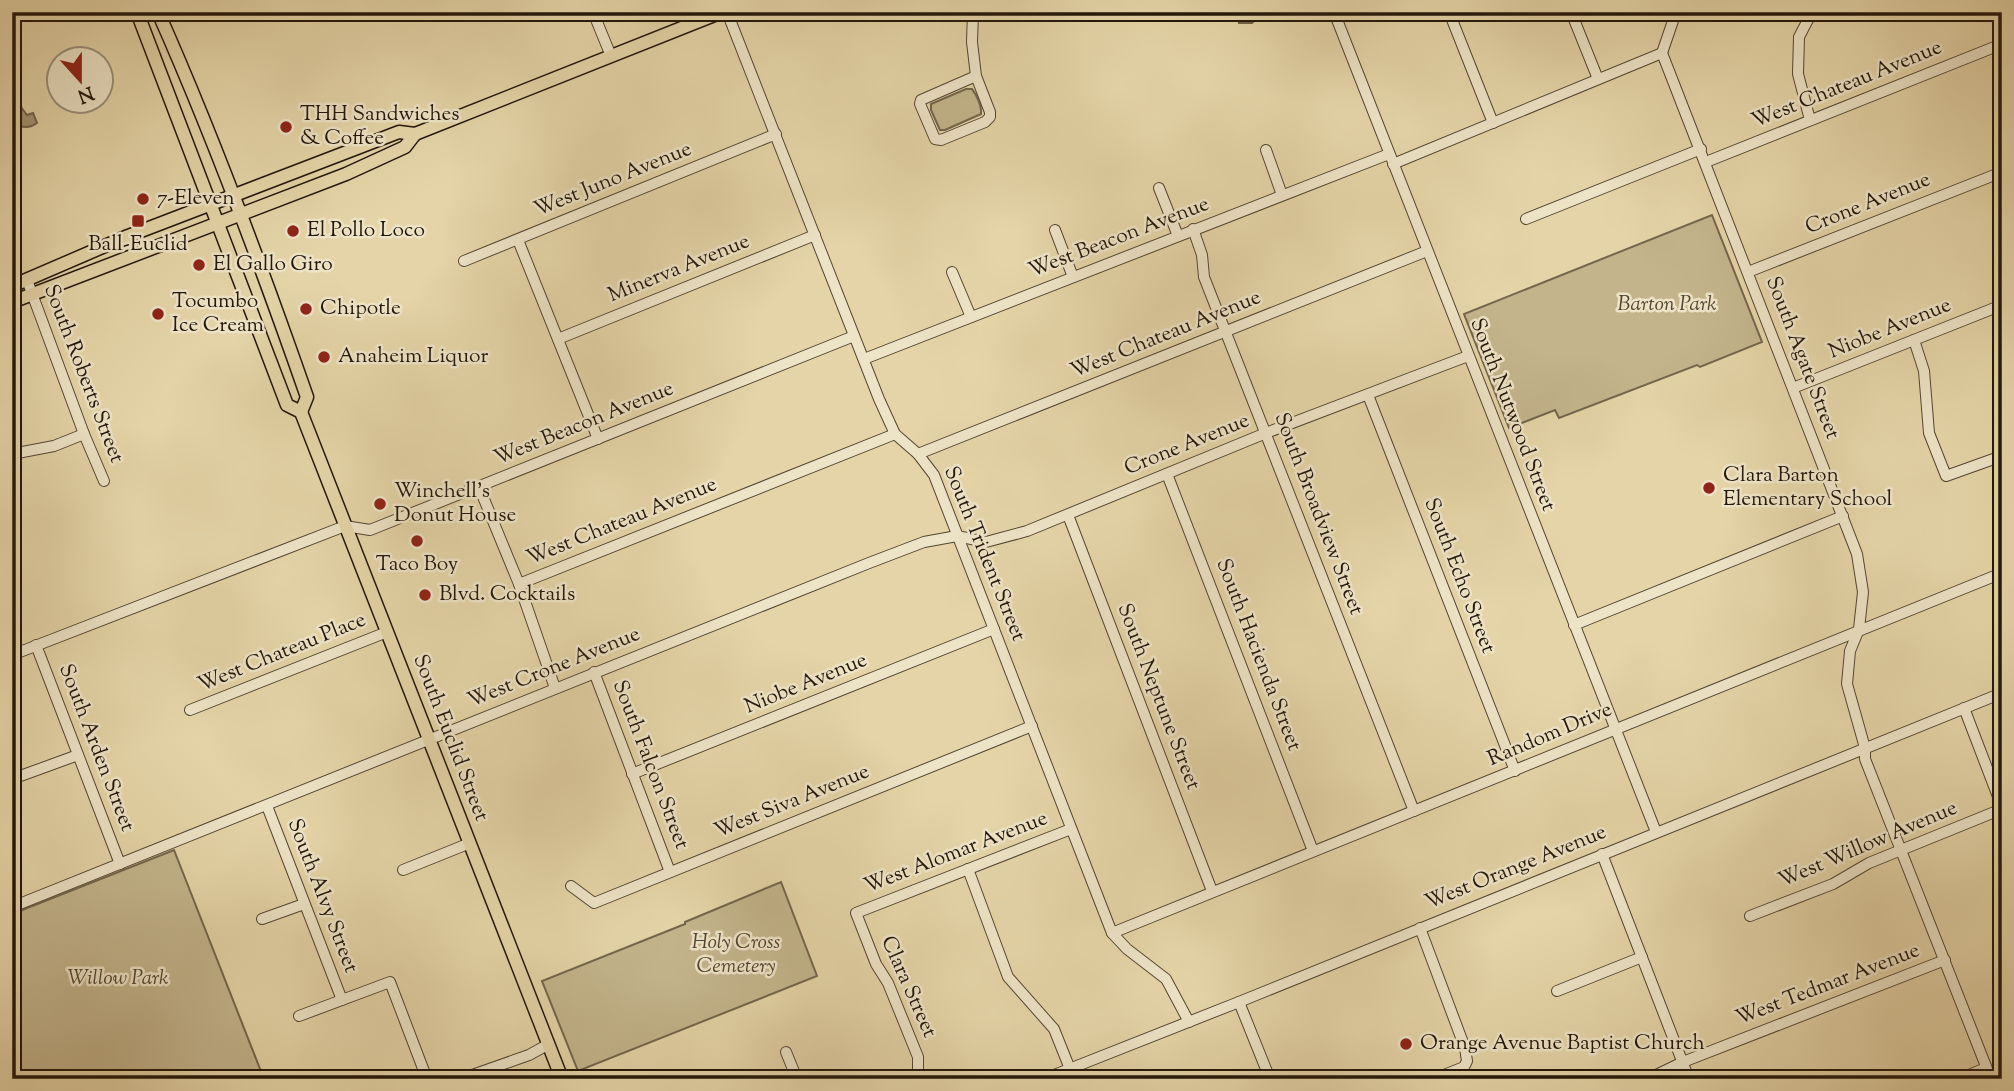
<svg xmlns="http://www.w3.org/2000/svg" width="2014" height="1091" font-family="'Sorts Mill Goudy',serif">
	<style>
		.green { fill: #c3b48c; stroke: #73664c; stroke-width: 2 }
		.water { fill: #a29472; stroke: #6f6249; stroke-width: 2 }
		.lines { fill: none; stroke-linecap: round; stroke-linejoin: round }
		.minor-casing { stroke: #534632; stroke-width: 12 }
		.major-casing { stroke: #23170b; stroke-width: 15 }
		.minor { stroke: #ede3c6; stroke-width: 10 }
		.major { stroke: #e4d4a7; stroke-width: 12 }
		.poi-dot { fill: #8f2418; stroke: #ede3c6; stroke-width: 2.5 }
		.labels { text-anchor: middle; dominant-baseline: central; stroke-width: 5; stroke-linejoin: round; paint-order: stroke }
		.street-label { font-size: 21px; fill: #23170b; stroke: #ede3c6 }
		.poi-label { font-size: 21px; fill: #23170b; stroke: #ede3c6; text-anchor: start }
		.park-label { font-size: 21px; font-style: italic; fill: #534632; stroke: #ede3c6 }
	</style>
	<rect width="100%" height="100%" fill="#e4d4a7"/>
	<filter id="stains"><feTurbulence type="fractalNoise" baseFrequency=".00286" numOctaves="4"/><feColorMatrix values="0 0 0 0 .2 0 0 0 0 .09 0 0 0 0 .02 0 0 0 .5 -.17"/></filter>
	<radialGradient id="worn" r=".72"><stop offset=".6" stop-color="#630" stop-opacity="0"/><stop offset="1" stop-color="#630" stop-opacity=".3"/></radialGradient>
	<g class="green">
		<path d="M966,89H972C977,95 982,107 981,114L945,130H940L931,110V104Z"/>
		<path d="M1712,215L1762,342L1700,367L1697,365L1559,418L1555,410L1509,428L1464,314Z"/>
		<path d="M174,850L264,1079H12V914Z"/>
		<path d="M781,882L817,976L578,1071L542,981L685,924V922Z"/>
	</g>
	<g class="water">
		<path d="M1243,12H1262V13L1252,23H1239L1238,18Z"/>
		<path d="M18,103L27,115L33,113L37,123C29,129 21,128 13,122L12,105Z"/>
	</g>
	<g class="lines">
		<defs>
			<g id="minor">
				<path d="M593,12L611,56"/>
				<path d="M727,12L879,399L895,434L918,454L934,475L1112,933L1127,949L1166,979L1189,1022"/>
				<path d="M973,12L972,42L976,76L990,112V117L985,122L941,140L935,139L920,104L921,100L976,76"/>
				<path d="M1334,12L1656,832"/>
				<path d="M1449,12L1493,123"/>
				<path d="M1571,12L1598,79"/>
				<path d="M1662,53L1857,554L1863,592L1859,629L1850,651L1847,684L1865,748V759L1991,1079"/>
				<path d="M1662,53L1676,12"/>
				<path d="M1810,120L1798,74L1799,37L1812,12"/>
				<path d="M1266,150L1282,195"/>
				<path d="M1706,162L2002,44"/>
				<path d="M1393,164L1662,53"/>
				<path d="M1159,188L1178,236"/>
				<path d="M1526,219L1701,149"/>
				<path d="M1193,229L1202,255L1204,277L1414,811"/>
				<path d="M1055,230L1073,277"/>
				<path d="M518,240L598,439"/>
				<path d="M464,261L776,134"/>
				<path d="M952,272L971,317"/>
				<path d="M1748,272L2002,172"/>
				<path d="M27,280L84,434L104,481"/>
				<path d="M558,339L815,235"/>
				<path d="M1914,340L1924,371L1929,433L1946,476L2002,456"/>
				<path d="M864,359L1389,154"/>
				<path d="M1793,388L2002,305"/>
				<path d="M1368,395L1515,771"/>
				<path d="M12,454L54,446L84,434"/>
				<path d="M918,454L1427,251"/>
				<path d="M1167,474L1313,851"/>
				<path d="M479,487L519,584L555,688"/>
				<path d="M1068,515L1212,891"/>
				<path d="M519,584L895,434"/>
				<path d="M1574,625L1843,516"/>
				<path d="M36,645L120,864"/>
				<path d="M12,655L345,526L370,530L854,336"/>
				<path d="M594,672L670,872"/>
				<path d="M1964,708L2002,807"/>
				<path d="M190,710L387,632"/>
				<path d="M632,774L994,629"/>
				<path d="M12,779L78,755"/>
				<path d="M267,806L342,1000"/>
				<path d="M1602,854L1689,1079"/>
				<path d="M968,869L1008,977L1054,1029L1070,1069"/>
				<path d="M403,870L470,843"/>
				<path d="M571,886L594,903L1032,726"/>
				<path d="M12,907L869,563L924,542L957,536L986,542L1027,531L1266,433L1468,356"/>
				<path d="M1750,916L1833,884L1869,863L2002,809"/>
				<path d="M262,919L304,904"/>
				<path d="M1420,928L1465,1048L1467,1061L1464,1067L1434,1079"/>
				<path d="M1112,933L2002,573"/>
				<path d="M1557,991L1642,957"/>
				<path d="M1239,1002L1270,1079"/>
				<path d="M299,1016L390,982L427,1079"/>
				<path d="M786,1052L797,1079"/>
				<path d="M461,1079L529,1055L549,1044"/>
				<path d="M918,1079V1057L888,983L876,964L856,913L1071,829"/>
				<path d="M1044,1079L1239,1002L2002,693"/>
				<path d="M1648,1079L1683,1062L1945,960"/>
				<path d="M1959,1079L1986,1068"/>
			</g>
			<g id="major">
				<path d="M137,12L287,405L301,412L562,1079"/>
				<path d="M158,12C214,138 262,268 307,397L301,412"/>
				<path d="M12,286L128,236L399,132L415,134L722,12"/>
				<path d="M12,302L346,174L405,147L415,134"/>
			</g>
		</defs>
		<use href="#minor" class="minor-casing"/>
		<use href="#major" class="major-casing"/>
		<use href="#minor" class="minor"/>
		<use href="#major" class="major"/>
	</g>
	<g class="poi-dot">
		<circle cx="286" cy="127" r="7"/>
		<circle cx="143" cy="199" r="7"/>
		<rect x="131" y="214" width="14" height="14" rx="3.5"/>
		<circle cx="293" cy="231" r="7"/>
		<circle cx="199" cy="265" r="7"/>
		<circle cx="306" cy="309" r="7"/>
		<circle cx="158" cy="314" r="7"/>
		<circle cx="324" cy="357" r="7"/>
		<circle cx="1709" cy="488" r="7"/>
		<circle cx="380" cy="504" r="7"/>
		<circle cx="417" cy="541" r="7"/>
		<circle cx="425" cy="595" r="7"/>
		<circle cx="1406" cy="1044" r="7"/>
	</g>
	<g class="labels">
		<g class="street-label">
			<text transform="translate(1847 85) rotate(-22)">West Chateau Avenue</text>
			<text transform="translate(613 180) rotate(-22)">West Juno Avenue</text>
			<text transform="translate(1868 204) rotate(-22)">Crone Avenue</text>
			<text transform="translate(1119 238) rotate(-21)">West Beacon Avenue</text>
			<text transform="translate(679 269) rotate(-22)">Minerva Avenue</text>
			<text transform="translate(1890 329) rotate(-22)">Niobe Avenue</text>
			<text transform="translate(1166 335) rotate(-22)">West Chateau Avenue</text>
			<text transform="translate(1802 358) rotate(69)">South Agate Street</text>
			<text transform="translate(83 374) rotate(69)">South Roberts Street</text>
			<text transform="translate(1512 415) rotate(69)">South Nutwood Street</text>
			<text transform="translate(584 424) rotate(-22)">West Beacon Avenue</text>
			<text transform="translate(1187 445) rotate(-22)">Crone Avenue</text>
			<text transform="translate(1318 514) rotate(69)">South Broadview Street</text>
			<text transform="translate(622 522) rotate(-22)">West Chateau Avenue</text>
			<text transform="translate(984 554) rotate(68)">South Trident Street</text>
			<text transform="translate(1459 576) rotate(69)">South Echo Street</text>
			<text transform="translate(282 653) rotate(-22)">West Chateau Place</text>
			<text transform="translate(1258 655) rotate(69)">South Hacienda Street</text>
			<text transform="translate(554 668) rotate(-22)">West Crone Avenue</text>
			<text transform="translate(806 684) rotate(-22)">Niobe Avenue</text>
			<text transform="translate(1158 697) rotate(69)">South Neptune Street</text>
			<text transform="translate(1550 735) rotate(-23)">Random Drive</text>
			<text transform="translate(450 738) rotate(69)">South Euclid Street</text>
			<text transform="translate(96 748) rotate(69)">South Arden Street</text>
			<text transform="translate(650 765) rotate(69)">South Falcon Street</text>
			<text transform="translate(792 802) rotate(-22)">West Siva Avenue</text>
			<text transform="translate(1868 845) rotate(-23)">West Willow Avenue</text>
			<text transform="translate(956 853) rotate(-21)">West Alomar Avenue</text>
			<text transform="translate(1516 868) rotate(-22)">West Orange Avenue</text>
			<text transform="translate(322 896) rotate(69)">South Alvy Street</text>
			<text transform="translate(1828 985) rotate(-21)">West Tedmar Avenue</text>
			<text transform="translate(908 987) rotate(66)">Clara Street</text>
		</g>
		<g class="poi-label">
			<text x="300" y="115">THH Sandwiches<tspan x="300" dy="24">&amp; Coffee</tspan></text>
			<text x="157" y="199">7-Eleven</text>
			<text x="307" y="231">El Pollo Loco</text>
			<text x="138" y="245" text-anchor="middle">Ball-Euclid</text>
			<text x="213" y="265">El Gallo Giro</text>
			<text x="172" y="302">Tocumbo<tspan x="172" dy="24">Ice Cream</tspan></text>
			<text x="320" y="309">Chipotle</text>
			<text x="338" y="357">Anaheim Liquor</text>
			<text x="1723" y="476">Clara Barton<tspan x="1723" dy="24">Elementary School</tspan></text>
			<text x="394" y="492">Winchell's<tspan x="394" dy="24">Donut House</tspan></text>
			<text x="417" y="565" text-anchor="middle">Taco Boy</text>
			<text x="439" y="595">Blvd. Cocktails</text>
			<text x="1420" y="1044">Orange Avenue Baptist Church</text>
		</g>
		<g class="park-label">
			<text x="1667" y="305">Barton Park</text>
			<text x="736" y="943">Holy Cross<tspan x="736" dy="24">Cemetery</tspan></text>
			<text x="118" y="979">Willow Park</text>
		</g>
	</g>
	<rect width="2014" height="1091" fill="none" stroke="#e4d4a7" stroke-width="42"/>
	<rect x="14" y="14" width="1986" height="1063" fill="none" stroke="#23170b" stroke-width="3.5"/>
	<rect x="21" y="21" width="1972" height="1049" fill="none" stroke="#23170b" stroke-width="2"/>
	<g transform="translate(80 80) rotate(159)"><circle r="33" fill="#ede3c6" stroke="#9c917b" stroke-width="2"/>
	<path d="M0-5L12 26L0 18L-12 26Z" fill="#8f2418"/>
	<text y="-10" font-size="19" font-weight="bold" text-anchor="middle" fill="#23170b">N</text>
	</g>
	<rect width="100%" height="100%" filter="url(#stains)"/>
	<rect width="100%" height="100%" fill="url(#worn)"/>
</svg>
